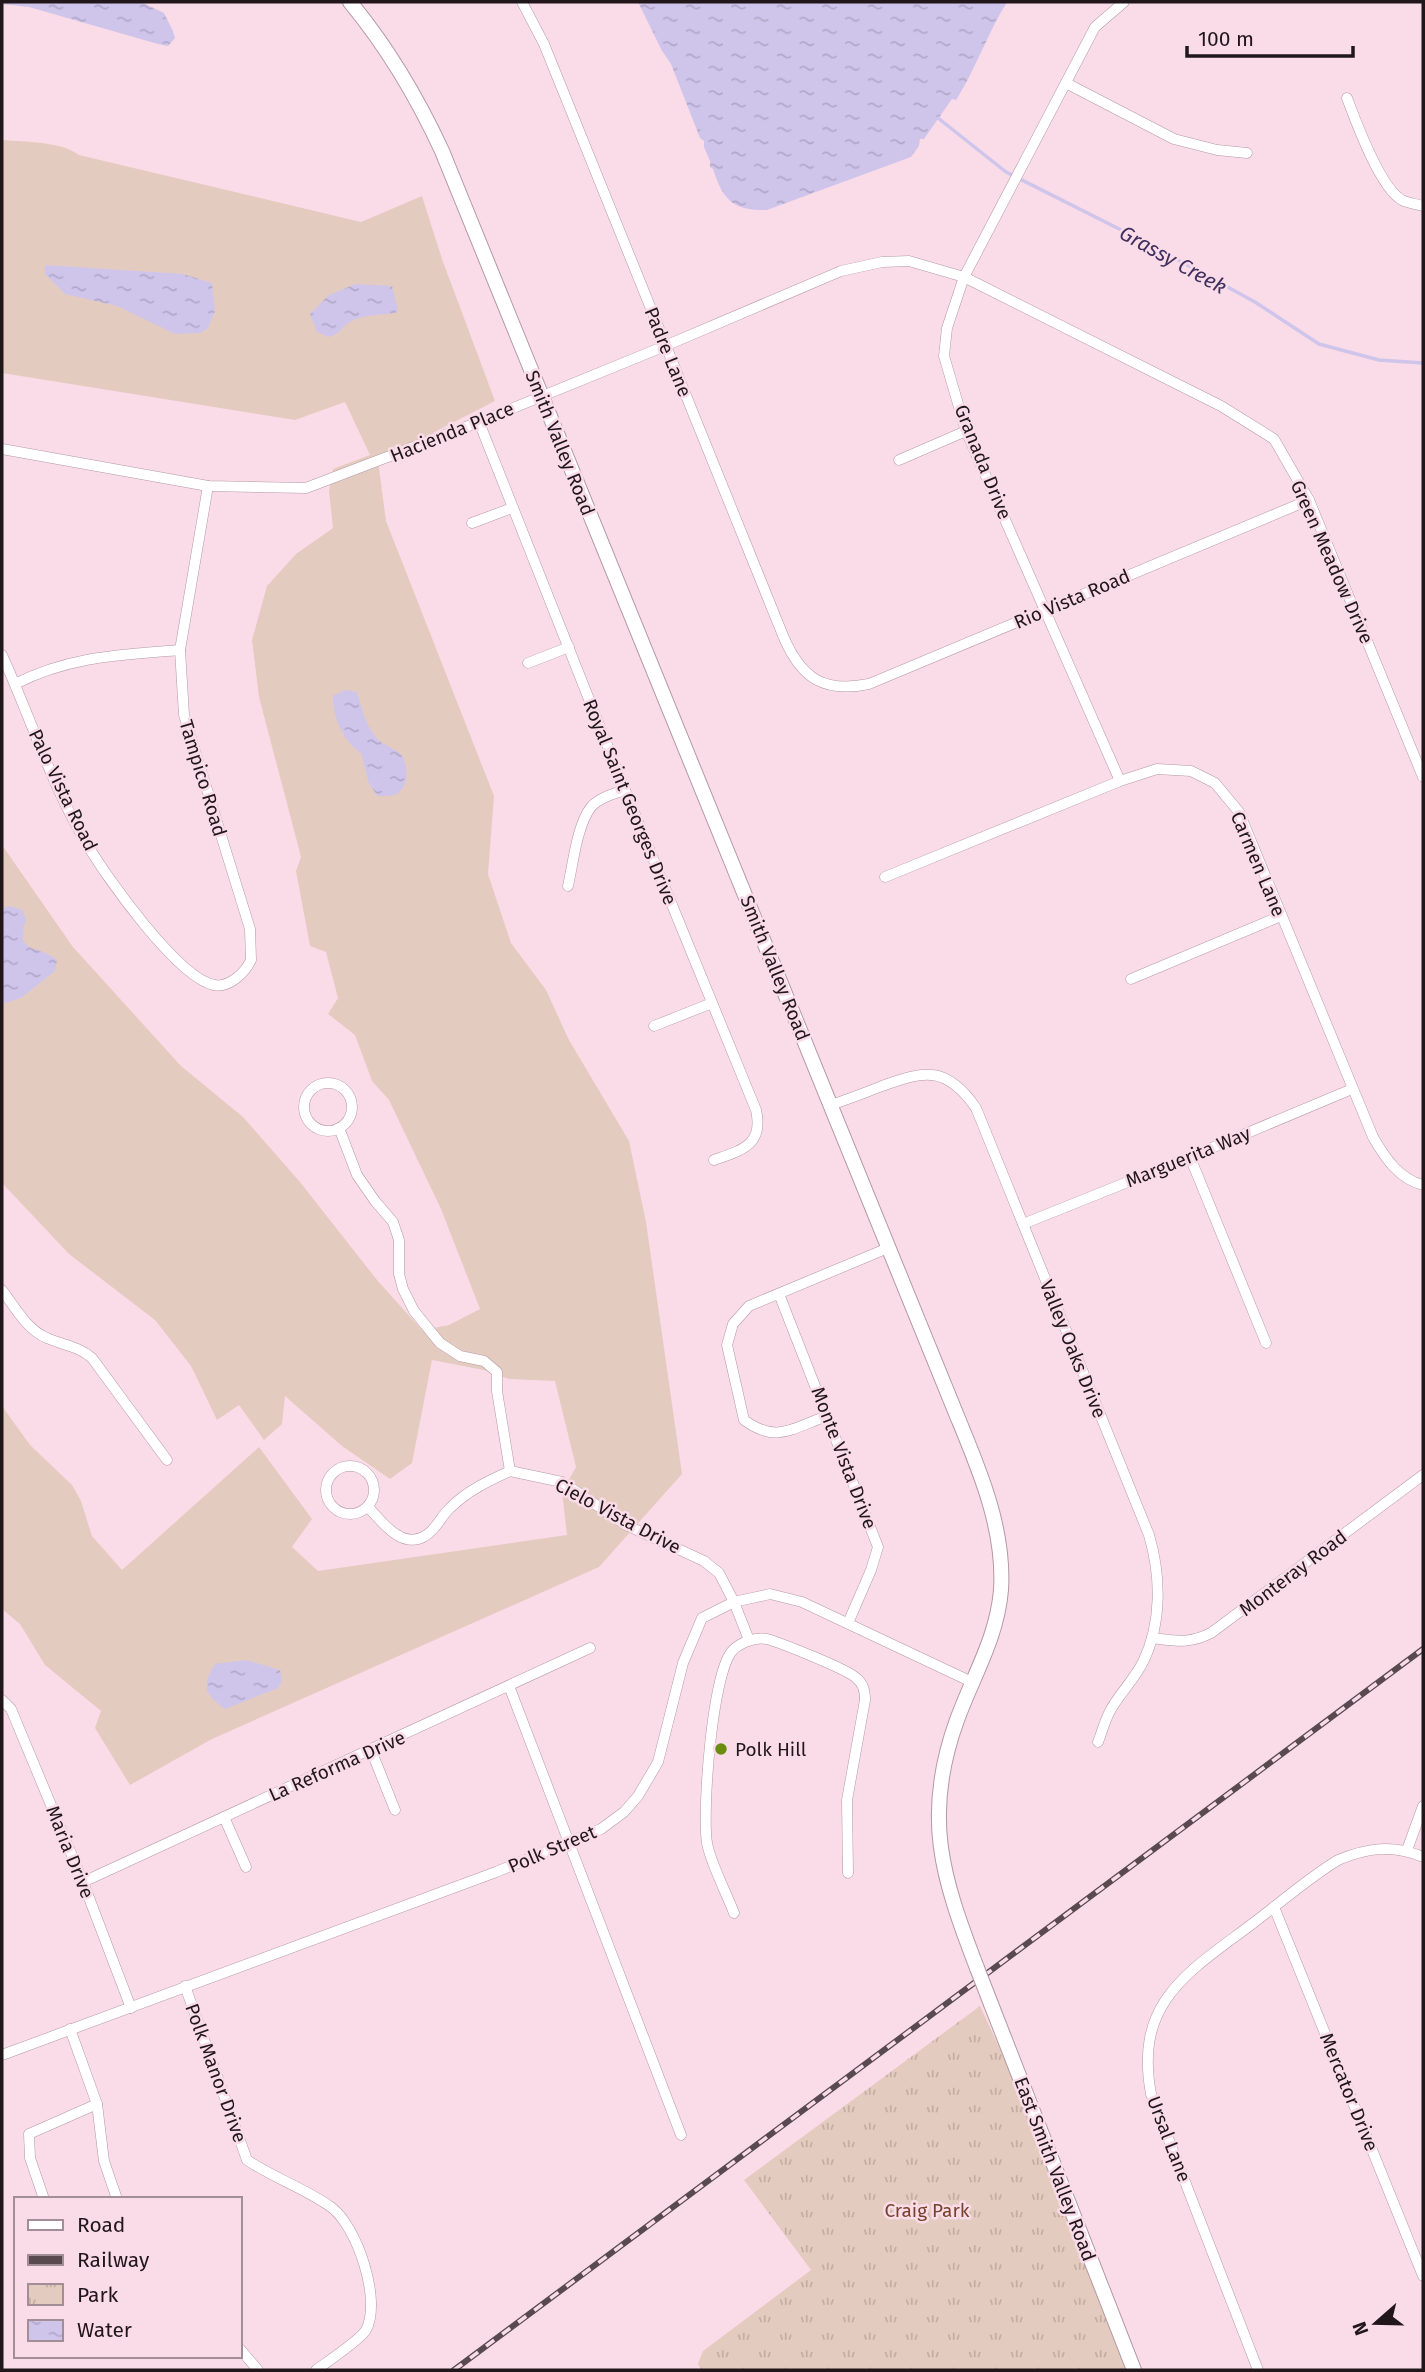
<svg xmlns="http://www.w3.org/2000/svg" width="1425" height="2372" font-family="'Fira Sans',sans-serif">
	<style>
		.grass { fill: #e4cbc0 }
		.park { fill: url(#park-tufts) }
		.water { fill: url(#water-ripples) }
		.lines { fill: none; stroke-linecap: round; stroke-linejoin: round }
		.stream { stroke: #cfc5eb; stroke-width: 3.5 }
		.street-casing { stroke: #b498a4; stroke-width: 11 }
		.secondary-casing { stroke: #b498a4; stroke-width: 16 }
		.street { stroke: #fff; stroke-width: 10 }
		.secondary { stroke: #fff; stroke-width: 14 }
		.rail-casing { stroke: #594a50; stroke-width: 6 }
		.rail { stroke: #fadce9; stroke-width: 3.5; stroke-dasharray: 10; stroke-linecap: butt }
		.secondary-bridge-casing { stroke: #b498a4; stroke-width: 16; stroke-linecap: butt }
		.secondary-bridge { stroke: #fff; stroke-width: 14 }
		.poi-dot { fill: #6a8c11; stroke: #fadce9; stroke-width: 2.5 }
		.labels { text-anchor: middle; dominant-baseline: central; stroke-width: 5; stroke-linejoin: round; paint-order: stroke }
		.street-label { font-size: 19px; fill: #21171b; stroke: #fadce9 }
		.poi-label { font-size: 19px; fill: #21171b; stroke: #fadce9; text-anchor: start }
		.park-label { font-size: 19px; fill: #77422a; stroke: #fadce9 }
		.water-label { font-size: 21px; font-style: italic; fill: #403060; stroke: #fadce9 }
	</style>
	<defs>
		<pattern id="park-tufts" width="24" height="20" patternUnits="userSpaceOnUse" patternTransform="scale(1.75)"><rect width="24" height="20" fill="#e4cbc0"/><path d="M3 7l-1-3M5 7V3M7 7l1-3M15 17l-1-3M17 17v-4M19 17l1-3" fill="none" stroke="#c3aea4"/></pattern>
		<pattern id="water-ripples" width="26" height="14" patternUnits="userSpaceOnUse" patternTransform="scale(1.75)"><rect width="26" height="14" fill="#cfc5eb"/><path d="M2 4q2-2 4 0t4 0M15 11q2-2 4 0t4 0" fill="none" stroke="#b1a8c9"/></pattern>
	</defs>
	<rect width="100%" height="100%" fill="#fadce9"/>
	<path class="grass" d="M2,140C25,142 60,141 79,155L361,222L422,196L442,259L495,401L378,461L386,521L494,796L488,874L511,943L546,990L569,1040L629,1141L646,1222L682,1474L599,1567L212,1739L130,1785L95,1728L101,1711L45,1665L20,1624L2,1609V1406L30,1445L72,1485L81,1501L92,1536L122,1570L259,1447L312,1519L292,1547L318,1571L567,1535L562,1492L576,1467L555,1381L509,1379L484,1370L432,1360L412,1463L390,1479L342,1446L285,1396L282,1424L264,1440L239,1405L217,1420L191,1366L155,1320L69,1254L2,1183V845L73,947L181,1066L243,1117L300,1182L377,1280L422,1330L449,1325L480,1309L441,1209L389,1100L372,1081L355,1035L328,1014L338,998L326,952L310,946L296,871L301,857L259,697L252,640L267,586L296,554L333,528L329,491L333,469L370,455L345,402L295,420L2,373Z"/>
	<path class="park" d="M980,2006L1032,2118L1126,2370H701L698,2364L703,2351L811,2270L744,2180Z"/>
	<g class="water">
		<path d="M2,2H141L164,13L173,31L175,38L168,46L158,44L29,7L2,4Z"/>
		<path d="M638,2H1007C987,34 976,69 956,100L952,99L924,139H920L919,146L911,157L767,210C733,211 723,200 713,169L710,167V161L704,147V141L700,138L671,64L662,51Z"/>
		<path d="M45,265L183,274L212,283L215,311L208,328L201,333L175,334L117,306L65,294L45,274Z"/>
		<path d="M356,284L392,286L398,310L395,313C380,315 361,315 348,323C341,329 339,334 329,337L317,332L310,314L329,295Z"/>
		<path d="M345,690L357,692C362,708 365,724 376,737C382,746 397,748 402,756C409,768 409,790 394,795C389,796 382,796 378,796L369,784L361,753C344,743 332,716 333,696Z"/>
		<path d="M9,906L23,910L26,920C14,955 39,944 57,960L55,971L21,998L2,1004V909Z"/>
		<path d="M246,1660L280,1670L282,1681L278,1688L225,1709C203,1694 202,1686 215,1664Z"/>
	</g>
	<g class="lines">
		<path class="stream" d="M938,118L1006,172L1147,243L1255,302L1319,344L1379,360L1423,363"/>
		<defs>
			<g id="street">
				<path d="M522,2L544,44L784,638C802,679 824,693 869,684L1309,500"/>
				<path d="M1066,83L1174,139L1217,150L1247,153"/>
				<path d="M1347,98C1356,122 1380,188 1402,200C1407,203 1417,204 1423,206"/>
				<path d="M479,422L625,790L756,1110C764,1145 742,1150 714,1160"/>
				<path d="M2,449L208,486L306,488L479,422L665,346L841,271L882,262L909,261L964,277L1221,406L1274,439L1309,500L1423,777"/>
				<path d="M899,460L966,431"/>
				<path d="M472,523L512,508"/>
				<path d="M2,655C31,718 51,785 87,844C106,877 178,978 214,985C229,988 245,973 251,960L250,929L184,715L180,650L208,486"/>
				<path d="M528,663L569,647"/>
				<path d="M15,684C70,656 120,655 180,650"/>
				<path d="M1120,781L966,431L944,356L947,328L964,277L1095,27L1124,2"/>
				<path d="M885,877L1120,781L1157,769L1191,771L1215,783L1239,812L1373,1137C1385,1158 1399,1179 1423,1185"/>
				<path d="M568,886C573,864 577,825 591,807C599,798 613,794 625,790"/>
				<path d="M1131,979L1281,916"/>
				<path d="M654,1026L712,1003"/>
				<circle cx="328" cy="1107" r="24"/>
				<path d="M831,1105C848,1099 865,1093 882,1086C925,1070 947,1066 976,1108L1149,1535C1161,1576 1162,1623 1143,1662C1134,1680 1119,1694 1110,1711C1105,1720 1102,1732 1098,1742"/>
				<path d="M339,1128L357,1175L375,1201L393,1222L399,1240V1274L403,1289L414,1311L440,1343L460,1356L484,1361L497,1372V1391L510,1471L562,1482L626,1525L704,1561L719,1573L734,1602L749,1640"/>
				<path d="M1190,1157L1266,1343"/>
				<path d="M1023,1224L1190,1157L1352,1089"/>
				<path d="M2,1290C14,1306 27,1330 47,1338C63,1345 78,1346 92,1358L167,1460"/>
				<path d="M779,1294L878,1547L871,1570L848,1623"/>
				<path d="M827,1416C792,1428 777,1444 744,1420L727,1345L733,1324L749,1306L888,1248"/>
				<circle cx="350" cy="1490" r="24"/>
				<path d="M368,1507C382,1522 402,1550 425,1536C436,1530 441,1516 450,1508C467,1491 488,1481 510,1471"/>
				<path d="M1152,1638C1176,1641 1189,1644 1211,1633L1423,1475"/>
				<path d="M509,1686L681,2135"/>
				<path d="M2,1700L11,1709L83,1882L131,2008"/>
				<path d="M371,1750L395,1810"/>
				<path d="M224,1817L246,1867"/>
				<path d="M1407,1850L1423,1806"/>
				<path d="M83,1882L590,1648"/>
				<path d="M1274,1907L1423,2276"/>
				<path d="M734,1913C727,1894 710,1862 707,1843C702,1812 712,1671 733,1650C741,1642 756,1637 767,1639C781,1643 844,1668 855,1677C863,1683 865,1690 865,1700L847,1800L848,1873"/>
				<path d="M185,1986L247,2160C274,2178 304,2188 331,2207C357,2226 382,2300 366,2330C360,2340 327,2362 316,2370"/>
				<path d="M70,2029L97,2104L104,2161L117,2199"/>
				<path d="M2,2055L496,1872L601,1829L624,1812L638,1796L658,1762L683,1663L702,1618L734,1602L770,1594L802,1602L974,1683"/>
				<path d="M44,2199L30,2158L29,2134L97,2104"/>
				<path d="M240,2349L258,2370"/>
				<path d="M1258,2370L1151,2094C1134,2002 1187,1973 1252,1924C1280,1903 1307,1879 1338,1860C1367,1848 1393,1844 1423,1857"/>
			</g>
			<g id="secondary">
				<path d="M350,2C388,48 417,97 442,151L955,1411C978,1467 1005,1527 1001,1590C997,1638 973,1676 957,1720C922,1816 942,1877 977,1968"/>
				<path d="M991,2004L1134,2370"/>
			</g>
		</defs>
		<use href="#street" class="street-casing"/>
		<use href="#secondary" class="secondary-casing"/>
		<use href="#street" class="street"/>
		<use href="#secondary" class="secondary"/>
		<defs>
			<path id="rail" d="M454,2370L1423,1649"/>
		</defs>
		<use href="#rail" class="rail-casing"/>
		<use href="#rail" class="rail"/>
		<defs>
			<path id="secondary-bridge" d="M977,1968L991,2004"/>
		</defs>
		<use href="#secondary-bridge" class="secondary-bridge-casing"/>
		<use href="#secondary-bridge" class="secondary-bridge"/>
	</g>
	<circle class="poi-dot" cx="721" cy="1749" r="7"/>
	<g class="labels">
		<g class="street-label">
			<text transform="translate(668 352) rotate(68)">Padre Lane</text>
			<text transform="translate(452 432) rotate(-22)">Hacienda Place</text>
			<text transform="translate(560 443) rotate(68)">Smith Valley Road</text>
			<text transform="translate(983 462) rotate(68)">Granada Drive</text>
			<text transform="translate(1332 562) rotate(66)">Green Meadow Drive</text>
			<text transform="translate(1072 599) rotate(-23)">Rio Vista Road</text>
			<text transform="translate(203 778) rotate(73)">Tampico Road</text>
			<text transform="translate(63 790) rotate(64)">Palo Vista Road</text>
			<text transform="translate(630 802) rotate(68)">Royal Saint Georges Drive</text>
			<text transform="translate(1258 864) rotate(67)">Carmen Lane</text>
			<text transform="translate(775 968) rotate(68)">Smith Valley Road</text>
			<text transform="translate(1188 1157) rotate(-22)">Marguerita Way</text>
			<text transform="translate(1073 1349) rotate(68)">Valley Oaks Drive</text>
			<text transform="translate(844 1458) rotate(69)">Monte Vista Drive</text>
			<text transform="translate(618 1516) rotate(28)">Cielo Vista Drive</text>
			<text transform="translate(1293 1573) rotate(-37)">Monteray Road</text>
			<text transform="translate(337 1766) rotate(-24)">La Reforma Drive</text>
			<text transform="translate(552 1849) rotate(-23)">Polk Street</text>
			<text transform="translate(70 1852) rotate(68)">Maria Drive</text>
			<text transform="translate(216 2073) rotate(70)">Polk Manor Drive</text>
			<text transform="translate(1349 2092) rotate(68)">Mercator Drive</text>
			<text transform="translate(1169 2139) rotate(69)">Ursal Lane</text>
			<text transform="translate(1055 2169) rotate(69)">East Smith Valley Road</text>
		</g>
		<g class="poi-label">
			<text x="735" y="1749">Polk Hill</text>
		</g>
		<g class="park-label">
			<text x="927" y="2210">Craig Park</text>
		</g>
		<g class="water-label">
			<text transform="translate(1173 260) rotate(29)">Grassy Creek</text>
		</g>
	</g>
	<rect width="1425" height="2372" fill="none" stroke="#21171b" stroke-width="7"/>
	<rect x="14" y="2197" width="228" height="161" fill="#fadce9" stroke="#a38d97" stroke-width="2"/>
	<rect x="28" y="2220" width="35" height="10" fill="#ffffff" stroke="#a38d97" stroke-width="2"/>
	<text x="77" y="2232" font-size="21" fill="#21171b">Road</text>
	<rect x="28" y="2255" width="35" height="10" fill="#594a50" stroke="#a38d97" stroke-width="2"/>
	<text x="77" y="2267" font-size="21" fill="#21171b">Railway</text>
	<rect x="28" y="2284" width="35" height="21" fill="url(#park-tufts)" stroke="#a38d97" stroke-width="2"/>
	<text x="77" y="2302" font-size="21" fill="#21171b">Park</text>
	<rect x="28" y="2320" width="35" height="21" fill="url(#water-ripples)" stroke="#a38d97" stroke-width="2"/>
	<text x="77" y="2337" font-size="21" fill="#21171b">Water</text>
	<g transform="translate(1376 2323) rotate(250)" stroke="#fadce9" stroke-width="5" paint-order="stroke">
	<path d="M0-5L12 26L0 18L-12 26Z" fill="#21171b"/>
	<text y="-10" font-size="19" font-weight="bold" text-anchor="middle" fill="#21171b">N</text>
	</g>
	<path d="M1187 46v10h166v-10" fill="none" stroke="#21171b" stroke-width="3.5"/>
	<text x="1198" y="46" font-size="21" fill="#21171b" stroke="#fadce9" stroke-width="5" paint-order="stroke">100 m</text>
</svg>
